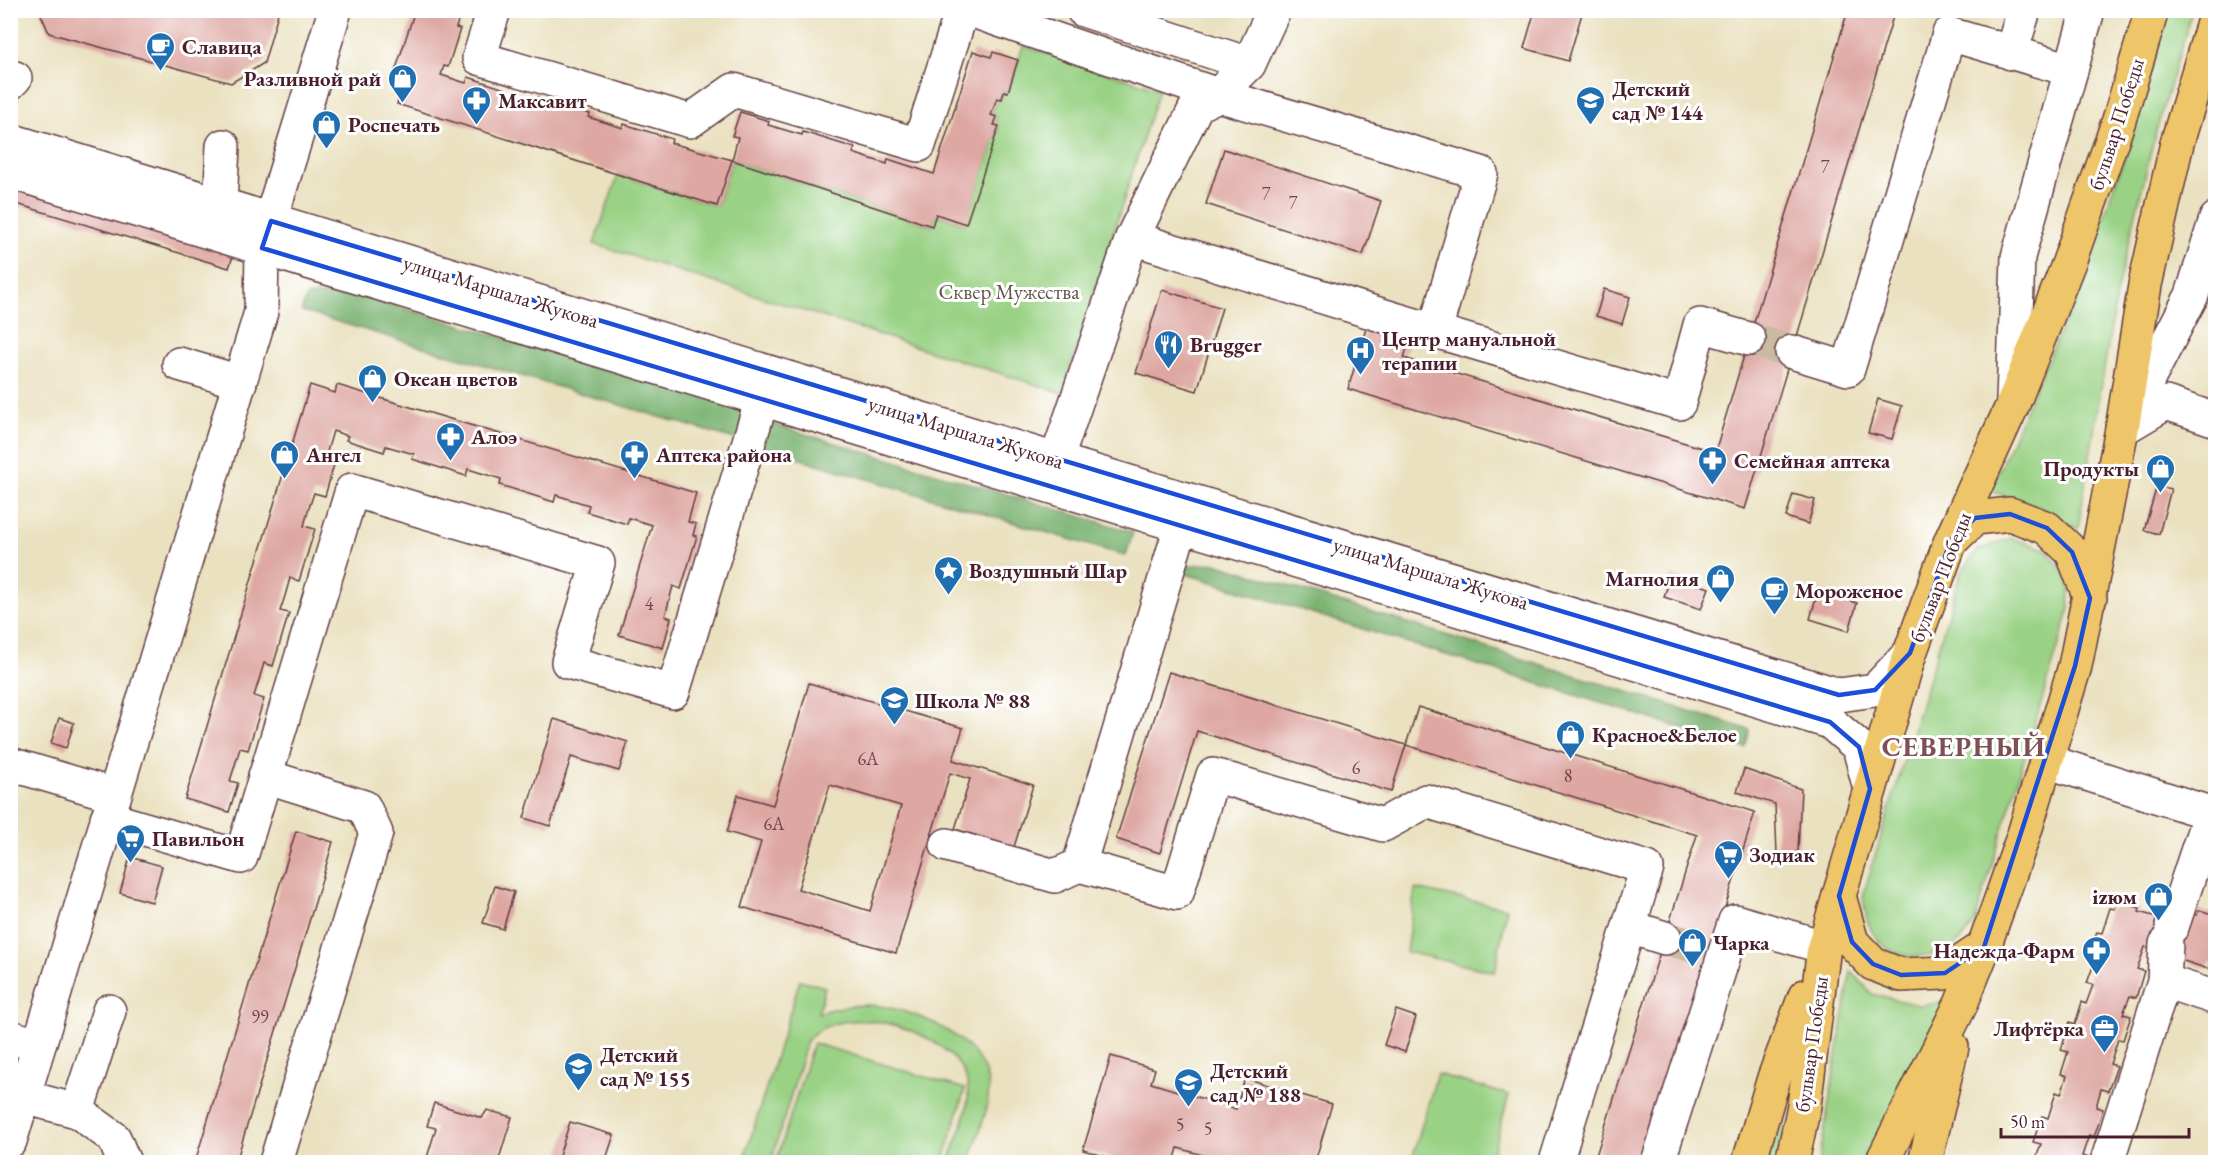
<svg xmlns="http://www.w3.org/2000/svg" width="2226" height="1173" font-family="'EB Garamond',serif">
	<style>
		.green { fill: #9ad285; stroke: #727858; stroke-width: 1.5 }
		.forest { fill: #7bb472; stroke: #626a4e; stroke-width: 1.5 }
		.building { fill: #dea7a2; fill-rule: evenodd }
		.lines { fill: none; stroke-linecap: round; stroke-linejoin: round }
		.minor-tunnel { stroke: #cabaa2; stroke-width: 33; stroke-dasharray: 33 16; stroke-linecap: butt }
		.minor-casing { stroke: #623c41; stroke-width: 36 }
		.major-casing { stroke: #623c41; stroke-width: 36 }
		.minor { stroke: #fff; stroke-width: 33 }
		.major { stroke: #eec569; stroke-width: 33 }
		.marked { fill: none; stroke: #1d4ed8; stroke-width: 4.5; stroke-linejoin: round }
		.labels { text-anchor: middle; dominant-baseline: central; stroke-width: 6; stroke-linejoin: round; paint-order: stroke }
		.number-label { font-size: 18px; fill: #6f4149 }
		.poi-label { font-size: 21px; font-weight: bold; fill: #4a1f2b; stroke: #fff; text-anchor: start }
		.street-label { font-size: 21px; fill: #4a1f2b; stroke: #fff }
		.park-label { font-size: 21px; fill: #625546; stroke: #fff }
		.district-label { font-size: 27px; font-weight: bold; letter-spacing: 1.5px; fill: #7e4f55; stroke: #fff }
	</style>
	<rect width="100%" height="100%" fill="#fff"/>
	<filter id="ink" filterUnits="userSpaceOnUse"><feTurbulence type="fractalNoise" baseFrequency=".0167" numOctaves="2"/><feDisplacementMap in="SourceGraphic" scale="12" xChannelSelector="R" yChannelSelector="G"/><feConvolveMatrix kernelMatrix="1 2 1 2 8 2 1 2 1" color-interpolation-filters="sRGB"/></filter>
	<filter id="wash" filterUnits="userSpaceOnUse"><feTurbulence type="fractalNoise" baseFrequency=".008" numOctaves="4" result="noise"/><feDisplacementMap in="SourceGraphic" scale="24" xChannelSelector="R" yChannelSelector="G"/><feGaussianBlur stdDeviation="1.35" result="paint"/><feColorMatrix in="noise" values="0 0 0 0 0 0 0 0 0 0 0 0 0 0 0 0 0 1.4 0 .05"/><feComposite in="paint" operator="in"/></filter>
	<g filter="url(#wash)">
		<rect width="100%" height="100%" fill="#eae1c0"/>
		<g class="green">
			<path d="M2169,11H2192L2155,135L2117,290L2078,529L2035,505L1990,491L2083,279L2134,129Z"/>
			<path d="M1023,46L1159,89L1062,393L594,244L618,175L717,206L732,160L932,226L936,214L965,224L999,127L994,125L997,117L991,115L997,98L1002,99L1004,91L1008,92Z"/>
			<path d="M2011,538L2045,549L2068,576L2070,608L1974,924C1968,930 1962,940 1955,945C1933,961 1896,961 1878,940C1867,927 1865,911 1863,896L1961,572L1977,551Z"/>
			<path d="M1415,889L1507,908L1495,972L1406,952Z"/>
			<path d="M1851,971L1872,994L1918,1005L1946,1003L1869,1162H1819Z"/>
			<path d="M800,980L825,987L818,1013C834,1008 850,1005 867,1005C909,1006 980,1036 988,1082C992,1104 976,1141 969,1162H949C956,1141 973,1104 967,1082C954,1030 842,997 807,1041L771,1162H743Z"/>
			<path d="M813,1043L965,1089L943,1162H776Z"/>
			<path d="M1437,1074L1509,1095L1490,1162H1411Z"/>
			<path d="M1787,1097L1789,1109L1777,1162H1763L1780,1106Z"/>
		</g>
		<g class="forest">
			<path d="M332,294L358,295L747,409L738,440L301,311L307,296Z"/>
			<path d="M765,422L1133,532L1126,556L757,446Z"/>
			<path d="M1215,563L1750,730L1745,748L1183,573L1185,566Z"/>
		</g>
		<g id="blocks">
			<g class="building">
				<path d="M39,10H279L264,63L231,83L49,33Z"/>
				<path d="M415,10H461L456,28L460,29L448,67L444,66L441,75L466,83L468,77L505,89L504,93L535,103L537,97L590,114L588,117L623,128L624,124L672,139L671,143L732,160L717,206L397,104L404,79L394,75Z"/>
				<path d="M1535,10H1583L1568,61L1524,48Z"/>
				<path d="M1848,10H1895L1745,509L1348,389L1368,322L1411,335L1404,358L1715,452Z"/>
				<path d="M973,51L991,57L993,52L1018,60L1008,92L1004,91L1002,99L997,98L991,115L997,117L994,125L999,126L966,224L936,214L932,226L732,160L738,137L732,136L740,112L769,121L768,125L802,135L803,132L855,148L853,153L871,159L887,164L888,159L934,174Z"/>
				<path d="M1224,149L1381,201L1363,255L1206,204Z"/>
				<path d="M10,185L234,253L229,268L10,202Z"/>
				<path d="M1604,289L1630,297L1622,324L1596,316Z"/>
				<path d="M1162,290L1222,308L1197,391L1136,373Z"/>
				<path d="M310,385L335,393L337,385L696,493L688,522L696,524L693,535L697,536L681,589L673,586L665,616L671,618L663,648L619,635L652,525L629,518L627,524L587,512L589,505L556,495L554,502L500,485L501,479L468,469L466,476L412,459L414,454L386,446L384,452L346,440L348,436L333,431L326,455L336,458L325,496L314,493L308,511L304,526L315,529L299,581L290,578L285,596L280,611L289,613L273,666L264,663L259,680L254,696L264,699L248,750L240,748L235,765L230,781L238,783L229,812L185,799Z"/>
				<path d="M1878,399L1902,406L1892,439L1868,433Z"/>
				<path d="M2157,486L2171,489L2159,534L2144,530Z"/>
				<path d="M1793,494L1815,500L1808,524L1786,517Z"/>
				<path d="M1671,575L1709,588L1701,609L1664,597Z"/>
				<path d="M1818,591L1857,603L1849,631L1810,619Z"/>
				<path d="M1169,672L1406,745L1418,707L1755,812L1645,1162H1594L1697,835L1406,745L1391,792L1197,731L1160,853L1116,839Z"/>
				<path d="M809,683L963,728L953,760L1033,785L1014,847L955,829L970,779L950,773L896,953L742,907L761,842L727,832L738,795L773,805ZM830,785L901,806L870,911L798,889Z"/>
				<path d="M59,718L74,723L66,748L51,743Z"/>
				<path d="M554,719L628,742L619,771L571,757L550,826L524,818Z"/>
				<path d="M1744,769L1801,789L1798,852L1777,854L1775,804L1737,792Z"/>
				<path d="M296,831L333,842L323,876L236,1162H195Z"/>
				<path d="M130,857L162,866L152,902L120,893Z"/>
				<path d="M495,886L514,892L503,929L483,923Z"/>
				<path d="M2118,901L2140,908L2139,912L2163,919L2184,911L2197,915L2199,910L2216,915V964L2210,962L2208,969L2181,960L2183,955L2171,951L2145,947L2137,969L2144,971L2136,998L2130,996L2123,1014L2131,1016L2123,1040L2118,1039L2110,1064L2117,1066L2108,1091L2101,1089L2096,1107L2103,1109L2094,1137L2089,1135L2082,1156L2089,1158L2087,1162H2035L2041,1144L2033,1142L2042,1116L2048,1118L2056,1092L2061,1094L2067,1076L2061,1074L2068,1052L2061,1050L2070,1022L2075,1024L2082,1002L2086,1004L2093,985L2087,983L2096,958L2089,956L2097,932L2102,933L2110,908L2115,909Z"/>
				<path d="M1396,1010L1416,1017L1405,1052L1384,1045Z"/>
				<path d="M1111,1056L1155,1069L1151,1083L1236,1109L1245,1078L1332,1104L1315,1162H1220V1160L1178,1148L1174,1162H1125L1083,1150Z"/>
				<path d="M434,1103L482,1118L487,1110L512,1117L498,1162H432L426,1161L436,1128L427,1126Z"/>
				<path d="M570,1122L614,1135L605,1162H557Z"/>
			</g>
		</g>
	</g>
	<g filter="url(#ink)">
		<use href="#blocks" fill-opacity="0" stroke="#623c41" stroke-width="1.5"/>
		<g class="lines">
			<g class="minor-tunnel">
				<path d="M1749,339L1792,352"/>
				<path d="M1665,938L1711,951"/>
			</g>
			<defs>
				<g id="minor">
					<path d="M494,10L479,58L690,121L734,90L919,145L962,10"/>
					<path d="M970,10L1218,95L1481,173L1435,330"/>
					<path d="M1083,10L1249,64"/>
					<path d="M2011,53L2024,10"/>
					<path d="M10,83L15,78"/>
					<path d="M10,140L1056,460L1839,695L1875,690L1910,653"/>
					<path d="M10,172L1830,722L1859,747L1870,789"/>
					<path d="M220,204L223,146"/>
					<path d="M1132,238L1391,318L1679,403L1700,325L1749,339"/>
					<path d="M1792,352L1848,369L1949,34L2071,70"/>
					<path d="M179,364L240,382"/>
					<path d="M2013,401L2018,257L2088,10"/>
					<path d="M2126,422L2192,295L2216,219"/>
					<path d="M2122,429L2166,403L2216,420"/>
					<path d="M1050,479L1132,238L1197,105L1218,95L1249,64L1274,10"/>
					<path d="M1181,526L1079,865L1177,893L1213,775L1383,825L1426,801L1647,868L1556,1162"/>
					<path d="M2046,761L2216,815"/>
					<path d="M10,764L114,795"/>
					<path d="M265,776L364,807L376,833L276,1162"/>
					<path d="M107,818L241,857L352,490L598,563L568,662L673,692L762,399"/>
					<path d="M947,845L1055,876L1079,865"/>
					<path d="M1629,927L1665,938"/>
					<path d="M2172,927L2210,813"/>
					<path d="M2164,981L2216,998"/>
					<path d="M10,1037L39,1045"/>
					<path d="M24,1097L77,1111L114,1138L124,1162"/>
					<path d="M77,1111L109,1011"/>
					<path d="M10,1141L261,312L262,248L335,10"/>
					<path d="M1658,1162L1735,921L1824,947"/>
					<path d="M2107,1162L2164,981L2166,944"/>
				</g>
				<g id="major">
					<path d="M1952,540L1975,518L2010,514L2047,528L2072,552L2090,598"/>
					<path d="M1839,896L1852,942L1873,964L1901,975L1945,973L1984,947"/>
					<path d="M1749,1162L1774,1078L1805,996"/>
					<path d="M1792,1162L1804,1106L1824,947L1910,653L1951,540L2013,404L2069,262L2119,120L2152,10"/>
					<path d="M1882,1162L1961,1004L1984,947L2024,834L2075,666L2122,429L2145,285L2177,143L2216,13"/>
					<path d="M1925,1162L1952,1047"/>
				</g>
			</defs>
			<use href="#minor" class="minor-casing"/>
			<use href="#major" class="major-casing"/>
			<use href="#minor" class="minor"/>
			<use href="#major" class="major"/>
		</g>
	</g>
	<path class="marked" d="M271,221L1839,695L1875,690L1910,653L1951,540L1975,518L2010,514L2047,528L2072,552L2090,598L2075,666L1984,947L1945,973L1901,975L1873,964L1852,942L1839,896L1870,789L1859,747L1830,722L262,248Z"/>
	<defs>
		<symbol id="cafe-pin" viewBox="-11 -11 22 30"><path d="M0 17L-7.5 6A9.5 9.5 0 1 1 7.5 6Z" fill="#1f6fb2" stroke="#fff"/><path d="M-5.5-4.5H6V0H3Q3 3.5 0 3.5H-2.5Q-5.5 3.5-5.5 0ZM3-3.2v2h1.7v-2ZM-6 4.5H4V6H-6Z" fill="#fff"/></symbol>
		<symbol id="shop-pin" viewBox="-11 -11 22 30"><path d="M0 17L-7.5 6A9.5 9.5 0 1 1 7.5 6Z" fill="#1f6fb2" stroke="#fff"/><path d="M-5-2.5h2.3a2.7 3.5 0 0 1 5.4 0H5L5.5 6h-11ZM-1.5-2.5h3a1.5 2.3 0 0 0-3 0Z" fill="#fff"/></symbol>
		<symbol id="pharmacy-pin" viewBox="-11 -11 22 30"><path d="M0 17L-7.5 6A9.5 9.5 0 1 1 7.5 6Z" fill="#1f6fb2" stroke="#fff"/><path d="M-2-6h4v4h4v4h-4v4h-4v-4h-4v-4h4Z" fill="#fff"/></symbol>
		<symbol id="school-pin" viewBox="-11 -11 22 30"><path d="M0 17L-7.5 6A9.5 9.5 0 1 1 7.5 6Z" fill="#1f6fb2" stroke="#fff"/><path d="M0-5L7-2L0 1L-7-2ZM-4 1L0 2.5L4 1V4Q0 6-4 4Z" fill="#fff"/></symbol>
		<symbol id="restaurant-pin" viewBox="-11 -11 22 30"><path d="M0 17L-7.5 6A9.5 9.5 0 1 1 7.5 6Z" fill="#1f6fb2" stroke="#fff"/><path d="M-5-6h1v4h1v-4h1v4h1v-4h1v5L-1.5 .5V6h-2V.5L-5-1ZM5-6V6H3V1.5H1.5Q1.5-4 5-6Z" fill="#fff"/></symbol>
		<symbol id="hospital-pin" viewBox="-11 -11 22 30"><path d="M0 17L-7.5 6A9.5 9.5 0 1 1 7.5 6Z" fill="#1f6fb2" stroke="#fff"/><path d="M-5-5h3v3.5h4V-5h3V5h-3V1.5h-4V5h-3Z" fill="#fff"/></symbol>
		<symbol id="sight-pin" viewBox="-11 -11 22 30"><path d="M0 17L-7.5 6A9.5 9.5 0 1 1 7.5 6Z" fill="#1f6fb2" stroke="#fff"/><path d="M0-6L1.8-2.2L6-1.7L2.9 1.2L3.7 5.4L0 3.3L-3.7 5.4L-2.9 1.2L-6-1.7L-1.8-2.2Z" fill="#fff"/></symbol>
		<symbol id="supermarket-pin" viewBox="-11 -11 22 30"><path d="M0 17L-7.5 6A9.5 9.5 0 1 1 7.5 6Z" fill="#1f6fb2" stroke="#fff"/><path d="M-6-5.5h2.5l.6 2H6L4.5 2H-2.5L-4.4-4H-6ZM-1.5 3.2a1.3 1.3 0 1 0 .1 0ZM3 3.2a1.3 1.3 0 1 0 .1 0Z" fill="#fff"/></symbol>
		<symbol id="office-pin" viewBox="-11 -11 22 30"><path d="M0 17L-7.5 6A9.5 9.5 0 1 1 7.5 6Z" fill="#1f6fb2" stroke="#fff"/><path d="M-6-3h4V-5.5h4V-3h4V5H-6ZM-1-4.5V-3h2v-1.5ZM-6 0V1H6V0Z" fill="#fff"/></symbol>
	</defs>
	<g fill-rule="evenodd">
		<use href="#cafe-pin" x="144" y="30" width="33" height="45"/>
		<use href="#shop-pin" x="386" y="62" width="33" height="45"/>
		<use href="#pharmacy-pin" x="460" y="84" width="33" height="45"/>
		<use href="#school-pin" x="1574" y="84" width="33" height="45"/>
		<use href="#shop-pin" x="310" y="108" width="33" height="45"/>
		<use href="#restaurant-pin" x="1152" y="328" width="33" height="45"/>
		<use href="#hospital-pin" x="1344" y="334" width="33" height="45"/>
		<use href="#shop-pin" x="356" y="362" width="33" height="45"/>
		<use href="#pharmacy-pin" x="434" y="420" width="33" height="45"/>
		<use href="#shop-pin" x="268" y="438" width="33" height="45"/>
		<use href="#pharmacy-pin" x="618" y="438" width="33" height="45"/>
		<use href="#pharmacy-pin" x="1696" y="444" width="33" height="45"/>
		<use href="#shop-pin" x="2144" y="452" width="33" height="45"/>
		<use href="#sight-pin" x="932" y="554" width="33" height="45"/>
		<use href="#shop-pin" x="1704" y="562" width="33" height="45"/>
		<use href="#cafe-pin" x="1758" y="574" width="33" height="45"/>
		<use href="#school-pin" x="878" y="684" width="33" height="45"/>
		<use href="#shop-pin" x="1554" y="718" width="33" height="45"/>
		<use href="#supermarket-pin" x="114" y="822" width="33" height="45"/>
		<use href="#supermarket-pin" x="1712" y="838" width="33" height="45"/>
		<use href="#shop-pin" x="2142" y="880" width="33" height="45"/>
		<use href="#shop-pin" x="1676" y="926" width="33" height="45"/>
		<use href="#pharmacy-pin" x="2080" y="934" width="33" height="45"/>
		<use href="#office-pin" x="2088" y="1012" width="33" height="45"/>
		<use href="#school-pin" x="562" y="1050" width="33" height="45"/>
		<use href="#school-pin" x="1172" y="1066" width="33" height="45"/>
	</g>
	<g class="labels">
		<g class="number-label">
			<text x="1825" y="166">7</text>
			<text x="1266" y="193">7</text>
			<text x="1293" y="202">7</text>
			<text x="649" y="603">4</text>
			<text x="868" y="758">6А</text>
			<text x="1356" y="767">6</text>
			<text x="1568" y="775">8</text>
			<text x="774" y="823">6А</text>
			<text x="260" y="1016">99</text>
			<text x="1180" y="1124">5</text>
			<text x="1208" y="1128">5</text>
		</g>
		<g class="poi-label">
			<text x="182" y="46">Славица</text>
			<text x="381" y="78" text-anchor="end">Разливной рай</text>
			<text x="1612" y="88">Детский<tspan x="1612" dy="24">сад № 144</tspan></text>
			<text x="498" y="100">Максавит</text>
			<text x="348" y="124">Роспечать</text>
			<text x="1382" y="338">Центр мануальной<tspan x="1382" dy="24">терапии</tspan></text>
			<text x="1190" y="344">Brugger</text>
			<text x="394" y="378">Океан цветов</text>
			<text x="471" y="436">Алоэ</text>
			<text x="306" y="454">Ангел</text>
			<text x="656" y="454">Аптека района</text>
			<text x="1734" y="460">Семейная аптека</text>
			<text x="2139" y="468" text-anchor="end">Продукты</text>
			<text x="969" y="570">Воздушный Шар</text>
			<text x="1699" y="578" text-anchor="end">Магнолия</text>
			<text x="1795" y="590">Мороженое</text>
			<text x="915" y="700">Школа № 88</text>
			<text x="1592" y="734">Красное&amp;Белое</text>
			<text x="152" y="838">Павильон</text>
			<text x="1749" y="854">Зодиак</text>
			<text x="2137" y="896" text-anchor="end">izюм</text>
			<text x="1713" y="942">Чарка</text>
			<text x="2075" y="950" text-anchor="end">Надежда-Фарм</text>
			<text x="2084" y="1028" text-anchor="end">Лифтёрка</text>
			<text x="600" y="1054">Детский<tspan x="600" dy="24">сад № 155</tspan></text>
			<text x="1210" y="1070">Детский<tspan x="1210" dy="24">сад № 188</tspan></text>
		</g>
		<g class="street-label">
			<text transform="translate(2116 124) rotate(-72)">бульвар Победы</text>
			<text transform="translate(501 291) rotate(17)">улица Маршала Жукова</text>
			<text transform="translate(966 432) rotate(17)">улица Маршала Жукова</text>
			<text transform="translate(1431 573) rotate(17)">улица Маршала Жукова</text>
			<text transform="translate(1940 577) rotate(-69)">бульвар Победы</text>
			<text transform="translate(1811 1044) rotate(-82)">бульвар Победы</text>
		</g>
		<g class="park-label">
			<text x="1009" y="291">Сквер Мужества</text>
		</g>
		<g class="district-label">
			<text x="1964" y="746">СЕВЕРНЫЙ</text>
		</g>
	</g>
	<rect width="2226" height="1173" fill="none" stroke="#fff" stroke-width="36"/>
	<path d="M2001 1128v9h188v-9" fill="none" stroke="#4a1f2b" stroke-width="3"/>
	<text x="2010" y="1128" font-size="18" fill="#4a1f2b" stroke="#ffffff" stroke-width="4.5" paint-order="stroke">50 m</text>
</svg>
